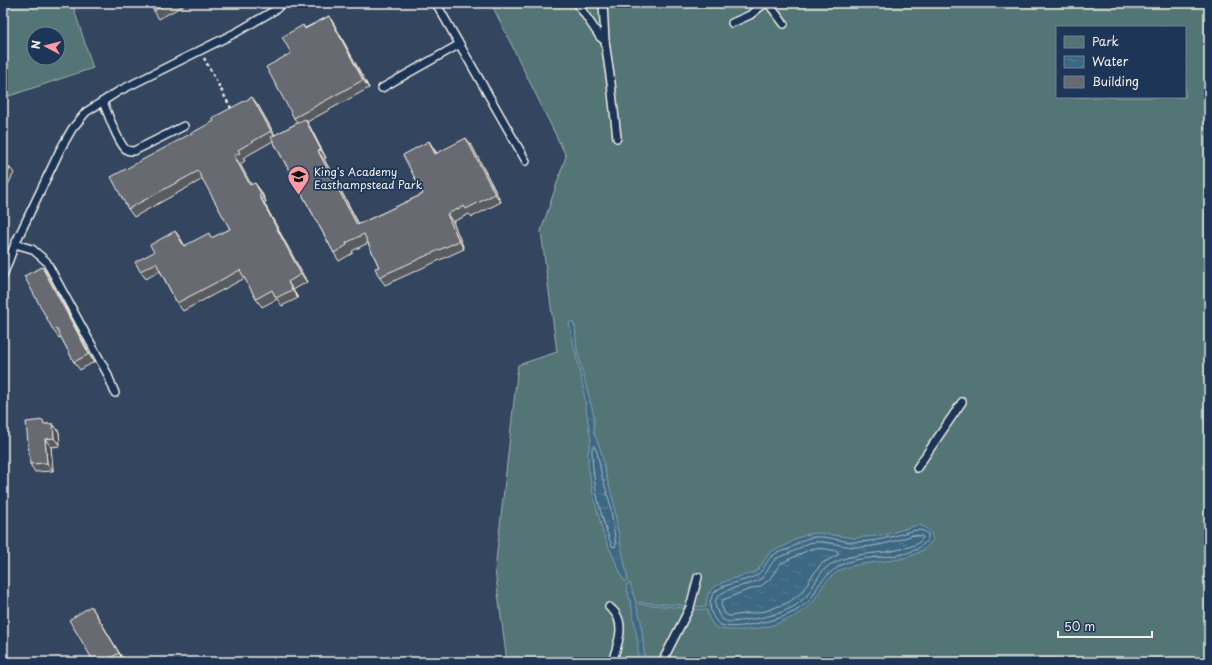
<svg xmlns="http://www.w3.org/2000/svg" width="1212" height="665" font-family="'Playpen Sans',sans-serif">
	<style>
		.green { fill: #527474; stroke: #a3b2ae; fill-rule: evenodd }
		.water { fill: url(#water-ripples); stroke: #869fab }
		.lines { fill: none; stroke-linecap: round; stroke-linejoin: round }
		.shore { stroke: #abbac0; stroke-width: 1 }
		.service-casing { stroke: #f4f1e8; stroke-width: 10 }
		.path { stroke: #f4f1e8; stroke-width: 2.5; stroke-dasharray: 3 3; stroke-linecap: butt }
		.service { stroke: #1d3557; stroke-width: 7 }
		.wall { fill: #595c61; stroke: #f4f1e8 }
		.shaded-wall { fill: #484b4f; stroke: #f4f1e8 }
		.building { fill: #676b71; stroke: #f4f1e8 }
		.labels { text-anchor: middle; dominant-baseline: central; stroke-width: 3.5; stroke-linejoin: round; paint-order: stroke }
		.poi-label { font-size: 11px; fill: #f4f1e8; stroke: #1d3557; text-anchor: start }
	</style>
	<defs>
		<pattern id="water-ripples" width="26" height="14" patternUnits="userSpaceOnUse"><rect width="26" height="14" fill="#3d6883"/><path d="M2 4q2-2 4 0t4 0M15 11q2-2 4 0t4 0" fill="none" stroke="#5a7e95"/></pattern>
	</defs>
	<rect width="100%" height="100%" fill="#33455f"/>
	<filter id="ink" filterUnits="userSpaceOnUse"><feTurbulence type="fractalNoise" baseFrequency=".025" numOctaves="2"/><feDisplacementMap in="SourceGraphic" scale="8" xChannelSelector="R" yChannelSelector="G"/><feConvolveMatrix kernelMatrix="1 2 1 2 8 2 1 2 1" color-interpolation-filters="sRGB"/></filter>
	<g filter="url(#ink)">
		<g class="green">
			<path d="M3,3H72L93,68L3,98ZM34,34H58V58H34Z"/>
			<path d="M491,3H1209V662H507L495,570L518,365L557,352L541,231L566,156ZM1057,27H1185V97H1057Z"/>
		</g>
		<g class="water">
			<path d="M572,321L575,326L577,350L594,416V433L601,451L606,475L614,503L617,526L628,580L624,581L604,536L594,499L588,465V452L591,440L589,429L583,387L569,323Z"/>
			<path d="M919,525C928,528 931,530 933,540C916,565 875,559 848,567C837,570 827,579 821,589C818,594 816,598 813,602C792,625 746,635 716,628L709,619L707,610L639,604V602L706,607C706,603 707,598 708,594C713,583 741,576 753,573L757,571L770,552L787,545L797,538L809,534L818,533L855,538L885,535L910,527Z"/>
			<path d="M630,583L641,621L645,662H638V644L632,609L626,585Z"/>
		</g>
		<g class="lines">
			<g class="shore">
				<path d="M595,447L597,452L602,476L610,503L616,545L615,547L612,546C600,516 593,484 592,452V448Z"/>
				<path d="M911,531C917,530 923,529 928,534V539C910,564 868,552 843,564C833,570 825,576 818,586C816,590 814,595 811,599C793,618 766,622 742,626C734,627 721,628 716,621C711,614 708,605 712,596C717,584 744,582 755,576C764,572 765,562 772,556C776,552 784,551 789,549C796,545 802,539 810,538C825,534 840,542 855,542C874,542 893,537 911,531Z"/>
				<path d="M913,535L922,536L923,538L917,544L909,547C901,549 893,551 885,552C865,554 845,555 827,567C818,574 814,586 808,594C793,613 767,617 745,620C730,623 721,625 716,608C715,605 715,600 717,597C725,588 746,586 757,581C767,577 768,565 776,559C780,556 786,555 790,553C797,550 802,546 809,543C822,539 839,546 854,547C873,548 894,542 913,535Z"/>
				<path d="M813,548L826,549L837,551L839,554L821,564L810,579L802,592L789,602L766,611L737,615L729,616L725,614L721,605L723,600L745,591L761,586L769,580L780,564Z"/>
			</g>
			<defs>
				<g id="service">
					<path d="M436,3L526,161"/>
					<path d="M577,3L600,37L605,41"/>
					<path d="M603,3L605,41L611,83L617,138"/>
					<path d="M768,3L784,24"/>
					<path d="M732,23L750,15L765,3"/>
					<path d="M382,88L460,44"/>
					<path d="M103,102C107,111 119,146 127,150C129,151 132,151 134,151L184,126"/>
					<path d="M15,244L32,249L46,261L107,373L115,393"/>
					<path d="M3,276L15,244L60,150L72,129L86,112L119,91L237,32L275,10L283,3"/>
					<path d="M917,468L962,402"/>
					<path d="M609,607C628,620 618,644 612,662"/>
					<path d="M662,662L690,607L698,577"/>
				</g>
			</defs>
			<use href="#service" class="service-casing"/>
			<path class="path" d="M204,58L232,110"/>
			<use href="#service" class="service"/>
		</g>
		<g class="wall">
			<path d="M149,3H188L159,19Z"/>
			<path d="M329,16L334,24L369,88L307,122L310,127L326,158L324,159L359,224L423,194L434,149L437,153L472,146L501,202L472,217L469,214L453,222L464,249L385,285L379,277V267L368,243L352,251L353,253L339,261L334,253L273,141L243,158L245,161L240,164L251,185L261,191L266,202L264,203L307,282L293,290L298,298L282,306L277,299L262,307L256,299L245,278L183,311L177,303L160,271L146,279L140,271L154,252L175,231L185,246L212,238L230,229L203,179L134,217L128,209L258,105L275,135L297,123L294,118L291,53L303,25L305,28Z"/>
			<path d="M42,267L48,275L94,362L80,370L74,362L61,337L59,338L53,330Z"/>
			<path d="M46,424H53L59,432L60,446L51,447L53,471L35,472L30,464Z"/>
			<path d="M96,614L124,661L122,662H94Z"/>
		</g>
		<g class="shaded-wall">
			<path d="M329,16L334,24L369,88L363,80Z"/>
			<path d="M252,97L258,105L277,139L271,131Z"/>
			<path d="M305,119L310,127L326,158L321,150Z"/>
			<path d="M466,138L472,146L501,202L495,194Z"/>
			<path d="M429,141L434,149L441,162L435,154Z"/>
			<path d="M318,151L324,159L363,233L357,225Z"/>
			<path d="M234,156L240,164L256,193L250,185Z"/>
			<path d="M10,168L14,173L3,194V182Z"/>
			<path d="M255,183L261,191L266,202L261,194Z"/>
			<path d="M259,195L264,203L307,282L301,274Z"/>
			<path d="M447,214L453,222L464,249L459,241Z"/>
			<path d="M175,231L181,239L189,254L184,246Z"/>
			<path d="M42,267L48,275L94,362L89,354Z"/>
			<path d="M288,282L298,298L292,290Z"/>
			<path d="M53,424L59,432L60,446L54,438Z"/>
			<path d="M45,439L51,447L53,471L47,463Z"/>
			<path d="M91,606L96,614L124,661L119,653Z"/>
		</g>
		<g class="building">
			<path d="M149,3H168L154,11Z"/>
			<path d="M329,16L363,80L294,118L266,67L291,53L282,37L303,25L305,29Z"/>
			<path d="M252,97L271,131L238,150L240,153L234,156L250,185L255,183L261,194L259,195L301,274L288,282L292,290L276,298L272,290L256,299L240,270L177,303L156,263L140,271L135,262L154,252L150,245L175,231L184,246L209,233L211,238L230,229L198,171L128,209L111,177L214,121L212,118Z"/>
			<path d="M305,119L321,150L318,151L357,225L423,194L403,155L429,141L435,154L466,138L495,194L466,209L464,206L447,214L459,241L379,277L375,268L379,267L364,234L346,243L347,245L334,253L271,137Z"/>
			<path d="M3,164L10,168L3,182Z"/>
			<path d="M42,267L89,354L74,362L56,328L53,330L24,276Z"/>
			<path d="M43,420L44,424H53L54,438L45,439L47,463L30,464L26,422Z"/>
			<path d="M91,606L119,653L103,662H94L69,620Z"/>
		</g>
	</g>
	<defs>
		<symbol id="school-pin" viewBox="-11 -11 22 30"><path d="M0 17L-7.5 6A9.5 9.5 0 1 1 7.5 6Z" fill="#ff9aa2" stroke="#1d3557"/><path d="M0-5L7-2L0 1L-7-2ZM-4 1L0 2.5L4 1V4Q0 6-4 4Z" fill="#111"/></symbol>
	</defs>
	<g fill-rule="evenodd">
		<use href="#school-pin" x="286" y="164" width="25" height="34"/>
	</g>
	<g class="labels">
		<g class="poi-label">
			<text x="314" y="171">King's Academy<tspan x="314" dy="13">Easthampstead Park</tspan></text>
		</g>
	</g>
	<rect width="1212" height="665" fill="none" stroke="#1d3557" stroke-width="16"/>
	<rect x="8" y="8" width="1196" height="649" fill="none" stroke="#f4f1e8" stroke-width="1.5" filter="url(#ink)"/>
	<rect x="1056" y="26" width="130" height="72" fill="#1d3557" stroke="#738091"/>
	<rect x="1064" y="36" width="20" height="12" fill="#527474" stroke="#738091"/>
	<text x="1092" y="46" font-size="12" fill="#f4f1e8">Park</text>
	<rect x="1064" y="56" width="20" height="12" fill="url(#water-ripples)" stroke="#738091"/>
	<text x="1092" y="66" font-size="12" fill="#f4f1e8">Water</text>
	<rect x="1064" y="76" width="20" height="12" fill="#676b71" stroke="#738091"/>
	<text x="1092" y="86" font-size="12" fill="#f4f1e8">Building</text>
	<g transform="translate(46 46) rotate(277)"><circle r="19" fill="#1d3557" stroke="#738091"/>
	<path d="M0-3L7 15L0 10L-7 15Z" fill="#ff9aa2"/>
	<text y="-6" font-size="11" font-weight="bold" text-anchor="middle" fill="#f4f1e8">N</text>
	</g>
	<path d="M1058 631v6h94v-6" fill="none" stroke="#f4f1e8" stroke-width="2"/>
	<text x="1064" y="631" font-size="12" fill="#f4f1e8" stroke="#1d3557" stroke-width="3" paint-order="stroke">50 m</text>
</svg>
